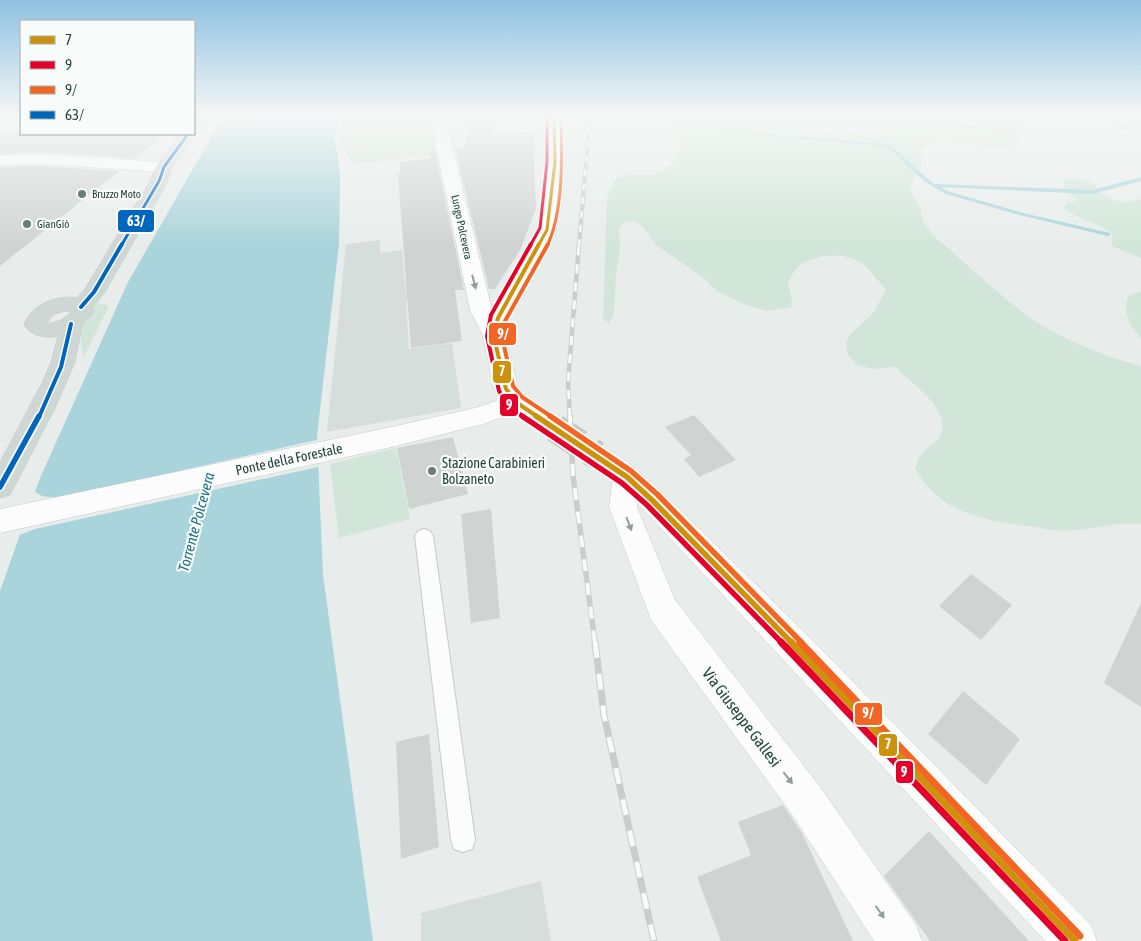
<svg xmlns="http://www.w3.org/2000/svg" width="1141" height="941" font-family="'Asap Condensed',sans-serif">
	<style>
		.built { fill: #d6dedb }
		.green { fill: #d1e6d8 }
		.water { fill: #a9d4db }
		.pier { fill: #e8edeb }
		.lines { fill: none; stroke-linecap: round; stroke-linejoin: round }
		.stream { fill: #a9d4db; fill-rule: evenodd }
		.building { fill: #cfd4d2 }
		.secondary-tunnel { stroke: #c1cbc8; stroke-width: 29; stroke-dasharray: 29 14; stroke-linecap: butt }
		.lane-casing { stroke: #c5cac8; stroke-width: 2 }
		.street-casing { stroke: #c5cac8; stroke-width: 1 }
		.secondary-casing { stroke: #c3cbc8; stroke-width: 1 }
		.primary-casing { stroke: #c3ccc9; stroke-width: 1 }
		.lane { fill: #fcfcfc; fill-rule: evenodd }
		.street { fill: #fcfcfc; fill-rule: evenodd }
		.secondary { fill: #fcfcfc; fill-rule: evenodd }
		.primary { fill: #cfd7d5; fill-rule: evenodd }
		.rail-far3-casing { stroke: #c9cdcc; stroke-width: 4 }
		.rail-far2-casing { stroke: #c9cdcc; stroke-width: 4.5 }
		.rail-far1-casing { stroke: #c9cdcc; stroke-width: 5.5 }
		.rail-casing { stroke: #c9cdcc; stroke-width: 7 }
		.rail-far3 { stroke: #f7fbf9; stroke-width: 2.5; stroke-dasharray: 7; stroke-linecap: butt }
		.rail-far2 { stroke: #f7fbf9; stroke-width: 3; stroke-dasharray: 9; stroke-linecap: butt }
		.rail-far1 { stroke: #f7fbf9; stroke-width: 4; stroke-dasharray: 12; stroke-linecap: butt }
		.rail { stroke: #f7fbf9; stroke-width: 5; stroke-dasharray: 16; stroke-linecap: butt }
		.bus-1-far3-casing { stroke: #f7fbf9; stroke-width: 5.5 }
		.bus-1-far2-casing { stroke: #f7fbf9; stroke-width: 7 }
		.bus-1-far1-casing { stroke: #f7fbf9; stroke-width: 9 }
		.bus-1-casing { stroke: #f7fbf9; stroke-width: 11 }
		.bus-2-far3-casing { stroke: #f7fbf9; stroke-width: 5.5 }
		.bus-2-far2-casing { stroke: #f7fbf9; stroke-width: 7 }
		.bus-2-far1-casing { stroke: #f7fbf9; stroke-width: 9 }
		.bus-2-casing { stroke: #f7fbf9; stroke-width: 11 }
		.bus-3-far3-casing { stroke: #f7fbf9; stroke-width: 5.5 }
		.bus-3-far2-casing { stroke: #f7fbf9; stroke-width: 7 }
		.bus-3-far1-casing { stroke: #f7fbf9; stroke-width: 9 }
		.bus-3-casing { stroke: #f7fbf9; stroke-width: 11 }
		.bus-4-far2-casing { stroke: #f7fbf9; stroke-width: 5.5 }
		.bus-4-far1-casing { stroke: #f7fbf9; stroke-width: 7 }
		.bus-4-casing { stroke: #f7fbf9; stroke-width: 9 }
		.bus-1-far3 { stroke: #cd920c; stroke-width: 3 }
		.bus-1-far2 { stroke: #cd920c; stroke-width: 4 }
		.bus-1-far1 { stroke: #cd920c; stroke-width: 5.5 }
		.bus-1 { stroke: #cd920c; stroke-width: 7 }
		.bus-2-far3 { stroke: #e4002b; stroke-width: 3 }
		.bus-2-far2 { stroke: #e4002b; stroke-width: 4 }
		.bus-2-far1 { stroke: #e4002b; stroke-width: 5.5 }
		.bus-2 { stroke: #e4002b; stroke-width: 7 }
		.bus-3-far3 { stroke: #f26522; stroke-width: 3 }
		.bus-3-far2 { stroke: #f26522; stroke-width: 4 }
		.bus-3-far1 { stroke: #f26522; stroke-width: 5.5 }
		.bus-3 { stroke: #f26522; stroke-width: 7 }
		.bus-4-far2 { stroke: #0065bd; stroke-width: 3 }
		.bus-4-far1 { stroke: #0065bd; stroke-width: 4 }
		.bus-4 { stroke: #0065bd; stroke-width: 5.5 }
		.oneway { fill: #909f9b }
		.poi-dot { fill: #697e78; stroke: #f7fbf9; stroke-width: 2 }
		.labels { text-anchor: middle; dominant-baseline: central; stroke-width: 4.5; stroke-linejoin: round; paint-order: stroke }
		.far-poi-label { font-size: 11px; fill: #24423a; stroke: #f7fbf9; text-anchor: start }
		.far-street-label { font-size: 11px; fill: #24423a; stroke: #f7fbf9 }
		.street-label { font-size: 14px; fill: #24423a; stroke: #f7fbf9 }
		.poi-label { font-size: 14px; fill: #24423a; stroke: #f7fbf9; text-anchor: start }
		.water-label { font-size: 15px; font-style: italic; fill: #1c6f80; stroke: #f7fbf9 }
		.near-street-label { font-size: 16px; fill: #24423a; stroke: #f7fbf9 }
		.line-badge { stroke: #f7fbf9; stroke-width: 2 }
		.badge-label { font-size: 14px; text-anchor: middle; font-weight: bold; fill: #fff }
	</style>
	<rect width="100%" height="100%" fill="#e8edeb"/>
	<g class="built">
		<path d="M380,240V253L402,250L405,286L452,280L455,295L406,302L409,349L452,343L461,408L327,432L346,244Z"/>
		<path d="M541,881L551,941H421V913Z"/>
	</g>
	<g class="green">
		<path d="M346,115H441L434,146L436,149L429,150L430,156L354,164L338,139Z"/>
		<path d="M668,115H721L731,118L758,115H790L821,130L841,137L869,126L870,119L861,115H1050L1049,117L1032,119L1021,123L1017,135L1021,144L1008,149L986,147L942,137L930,142L921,150V168L909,187L921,210L923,222L934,236C964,262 994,290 1025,314C1054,336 1106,357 1141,366V524C1115,521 1091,530 1064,531C1052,531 1038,527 1026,526C980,519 940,513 915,468C917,463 919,457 922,453C928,447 938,442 941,433C950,410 914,384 899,371L897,367L874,369L857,365L848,355L846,343L850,335L873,313L886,290C879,282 872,273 865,266C849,252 819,253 802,264C795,268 792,276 788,282L792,299L791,307L766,311L741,303L717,291L701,276L656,245L642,226L633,221L623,223L619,229L620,250L616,274L614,315L609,323L603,319L607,197L615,180L621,175C646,174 664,182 677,155C680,147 682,143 676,137L677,128Z"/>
		<path d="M1071,179C1079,180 1087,180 1095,185C1098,187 1099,191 1103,194C1114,203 1127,203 1141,199V258L1112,246V233C1097,222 1078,220 1064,208L1067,203L1077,201L1064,187L1062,181Z"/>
		<path d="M1141,291V339C1130,326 1121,311 1129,295Z"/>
		<path d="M94,302L109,306L83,359L80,330Z"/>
		<path d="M396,448L410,519L339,538L330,464Z"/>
	</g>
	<path class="water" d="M228,115H343L334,134L340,174L339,244L317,436L323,575L373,941H0V591L40,478L128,282L217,127Z"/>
	<path class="pier" d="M317,440L318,467L35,529L19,535L35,492L42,496L58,498Z"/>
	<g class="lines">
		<g class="stream">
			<path d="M634,118H669L775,135L883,143L894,148L929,180L935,184L1092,190L1141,177V181L1092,194L941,187L950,192L1023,213L1110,233L1111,234L1108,236L1020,215L946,194L925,182L890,150L882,146L775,137L669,120H632V118Z"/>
			<path d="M837,120L1061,130L1141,126V128L1061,132L837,122L733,127L731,126L733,125Z"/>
		</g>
	</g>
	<g class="building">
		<path d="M473,115H496L492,134L533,132L536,209L520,250L495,289H489L455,148L464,147Z"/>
		<path d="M0,134H166L135,158L41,152L0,153Z"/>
		<path d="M429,150H435L464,290H455L462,341L411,348L398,174H401L399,162L431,158Z"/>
		<path d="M41,166L119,171L0,266V167Z"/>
		<path d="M694,415L736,460L699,477L684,459L691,455L665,427Z"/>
		<path d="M453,437L468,494L409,509L397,448Z"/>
		<path d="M491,509L500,618L471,623L461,514Z"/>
		<path d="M971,574L1012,605L981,640L939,606Z"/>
		<path d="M1141,603V707L1104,683Z"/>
		<path d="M963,691L1020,739L986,785L928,734Z"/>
		<path d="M429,734L439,847L401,859L396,742Z"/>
		<path d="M783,805L802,833L853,941H721L697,877L751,855L738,822Z"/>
		<path d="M929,831L1029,941H930L884,876Z"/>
	</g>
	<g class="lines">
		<path class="secondary-tunnel" d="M555,428L596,455"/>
		<defs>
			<path id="lane" d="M424,529L430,531L433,536L475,840L472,849L463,852L454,849L451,840L415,536L418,531Z"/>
			<g id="street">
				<path d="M439,115H453L450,136L492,310L505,337L502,342L494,344L486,342L470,310L434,136Z"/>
				<path d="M41,154L164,162L170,163L172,167L170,171L164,172L41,164L0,165V155Z"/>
				<path d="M627,466L637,469L641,477L637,507L675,600L821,788L916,925L922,941H874L793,816L651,620L609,507L613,477L617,469Z"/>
			</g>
			<g id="secondary">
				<path d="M547,115H561L563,162L556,230L509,318L505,337L518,387L526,397L564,421L568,428L564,435C545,440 529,424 514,413L483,424L396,446L0,533V509L396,426L479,407L501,399L494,389L483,337L487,318L538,230L547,162Z"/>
				<path d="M596,445C621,453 643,475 662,492L815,643L1091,925L1097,941H1045L642,508L617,485L586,462L583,455L586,448Z"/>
			</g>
			<g id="primary">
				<path d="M194,115H208L199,128L194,130Z"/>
				<path d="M194,131L196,134L172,167L168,181L105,292L92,308L94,311L82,326L75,362L56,406L10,495L0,498V462L42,383L51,362L58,336C46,339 31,336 24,325C30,305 57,294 77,298L85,289L150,181L156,167L180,134H194ZM65,311H72C65,318 57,324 47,323L53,315Z"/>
			</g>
		</defs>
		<use href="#lane" class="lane-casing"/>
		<use href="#street" class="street-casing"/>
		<use href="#secondary" class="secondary-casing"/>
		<use href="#primary" class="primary-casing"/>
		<use href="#lane" class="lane"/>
		<use href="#street" class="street"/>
		<use href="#secondary" class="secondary"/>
		<use href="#primary" class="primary"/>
		<defs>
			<path id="rail-far3" d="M579,246L590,115"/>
			<path id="rail-far2" d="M570,417L568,383L579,244"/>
			<path id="rail-far1" d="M570,416L573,475L595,643"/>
			<path id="rail" d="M595,642L604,715L654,941"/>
		</defs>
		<use href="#rail-far3" class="rail-far3-casing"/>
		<use href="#rail-far2" class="rail-far2-casing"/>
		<use href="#rail-far1" class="rail-far1-casing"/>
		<use href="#rail" class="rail-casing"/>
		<use href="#rail-far3" class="rail-far3"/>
		<use href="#rail-far2" class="rail-far2"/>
		<use href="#rail-far1" class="rail-far1"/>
		<use href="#rail" class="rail"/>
		<defs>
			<path id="bus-1-far3" d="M538,246L547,230L555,162L554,115"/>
			<path id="bus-1-far2" d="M538,417L517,403L506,389L494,337L498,318L539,244"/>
			<path id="bus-1-far1" d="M536,416L627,477L652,500L792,643"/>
			<path id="bus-1" d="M791,642L1075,941"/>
			<path id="bus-2-far3" d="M530,246L540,228L547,162V115"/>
			<path id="bus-2-far2" d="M524,417L512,409L499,391L487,336L491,315L531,244"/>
			<path id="bus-2-far1" d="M522,416L622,483L647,505L782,643"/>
			<path id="bus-2" d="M781,642L1065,941"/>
			<path id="bus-3-far3" d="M547,246C564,212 562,153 561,115"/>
			<path id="bus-3-far2" d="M548,244L505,321L502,337L513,386L522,397L552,417"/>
			<path id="bus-3-far1" d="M550,416L631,471L657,494L802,643"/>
			<path id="bus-3" d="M800,642L1080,936"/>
			<path id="bus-4-far2" d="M121,246L159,181L164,167L188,134"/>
			<g id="bus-4-far1">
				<path d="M81,307L94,292L122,244"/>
				<path d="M39,417L61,367L71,324"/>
			</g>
			<path id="bus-4" d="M0,487L39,416"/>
		</defs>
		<use href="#bus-1-far3" class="bus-1-far3-casing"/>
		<use href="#bus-1-far2" class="bus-1-far2-casing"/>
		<use href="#bus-1-far1" class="bus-1-far1-casing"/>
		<use href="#bus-1" class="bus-1-casing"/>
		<use href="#bus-2-far3" class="bus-2-far3-casing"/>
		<use href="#bus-2-far2" class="bus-2-far2-casing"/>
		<use href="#bus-2-far1" class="bus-2-far1-casing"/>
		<use href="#bus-2" class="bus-2-casing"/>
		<use href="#bus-3-far3" class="bus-3-far3-casing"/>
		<use href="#bus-3-far2" class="bus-3-far2-casing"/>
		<use href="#bus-3-far1" class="bus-3-far1-casing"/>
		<use href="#bus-3" class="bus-3-casing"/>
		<use href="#bus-4-far2" class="bus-4-far2-casing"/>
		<use href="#bus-4-far1" class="bus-4-far1-casing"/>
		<use href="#bus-4" class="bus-4-casing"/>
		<use href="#bus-1-far3" class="bus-1-far3"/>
		<use href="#bus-1-far2" class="bus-1-far2"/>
		<use href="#bus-1-far1" class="bus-1-far1"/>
		<use href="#bus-1" class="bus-1"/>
		<use href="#bus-2-far3" class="bus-2-far3"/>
		<use href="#bus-2-far2" class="bus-2-far2"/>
		<use href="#bus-2-far1" class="bus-2-far1"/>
		<use href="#bus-2" class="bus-2"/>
		<use href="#bus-3-far3" class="bus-3-far3"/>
		<use href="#bus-3-far2" class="bus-3-far2"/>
		<use href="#bus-3-far1" class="bus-3-far1"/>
		<use href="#bus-3" class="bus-3"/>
		<use href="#bus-4-far2" class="bus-4-far2"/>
		<use href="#bus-4-far1" class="bus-4-far1"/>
		<use href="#bus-4" class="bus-4"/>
	</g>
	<defs><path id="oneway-solid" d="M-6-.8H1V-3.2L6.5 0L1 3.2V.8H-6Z" transform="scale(1.25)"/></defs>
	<g class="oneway">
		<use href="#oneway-solid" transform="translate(474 282) rotate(76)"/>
		<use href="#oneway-solid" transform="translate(629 524) rotate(69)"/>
		<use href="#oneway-solid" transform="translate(788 778) rotate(52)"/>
		<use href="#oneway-solid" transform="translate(880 912) rotate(55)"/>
	</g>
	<linearGradient id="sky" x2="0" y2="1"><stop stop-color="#8fc1e3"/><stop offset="0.47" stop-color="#f5f7f6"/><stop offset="1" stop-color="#f5f7f6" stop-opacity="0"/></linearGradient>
	<rect width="1141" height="247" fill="url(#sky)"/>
	<g class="poi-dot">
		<circle cx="82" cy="194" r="5"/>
		<circle cx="27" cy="224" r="5"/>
		<circle cx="432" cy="471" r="5"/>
	</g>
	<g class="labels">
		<g class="far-poi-label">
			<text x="92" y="194">Bruzzo Moto</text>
			<text x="37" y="224">GianGiò</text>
		</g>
		<g class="far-street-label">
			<text transform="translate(462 227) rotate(78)">Lungo Polcevera</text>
		</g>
		<g class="street-label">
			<text transform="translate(289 459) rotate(-12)">Ponte della Forestale</text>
		</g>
		<g class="poi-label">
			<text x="442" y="463">Stazione Carabinieri<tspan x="442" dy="16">Bolzaneto</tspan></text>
		</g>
		<g class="water-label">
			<text transform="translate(196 522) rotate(-75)">Torrente Polcevera</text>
		</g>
		<g class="near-street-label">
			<text transform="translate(742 717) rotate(53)">Via Giuseppe Gallesi</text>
		</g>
	</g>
	<g class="line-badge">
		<rect x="117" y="209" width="38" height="24" rx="5" fill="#0065bd"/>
		<rect x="488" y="322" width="29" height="24" rx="5" fill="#f26522"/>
		<rect x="492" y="360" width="20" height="24" rx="5" fill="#cd920c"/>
		<rect x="499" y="393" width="20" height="24" rx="5" fill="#e4002b"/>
		<rect x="854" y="702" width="29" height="24" rx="5" fill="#f26522"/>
		<rect x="878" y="733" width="20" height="24" rx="5" fill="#cd920c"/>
		<rect x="895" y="760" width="19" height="24" rx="5" fill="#e4002b"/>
	</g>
	<g class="badge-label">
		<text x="136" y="226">63/</text>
		<text x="503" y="339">9/</text>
		<text x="502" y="376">7</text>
		<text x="509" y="410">9</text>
		<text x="868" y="718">9/</text>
		<text x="888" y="749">7</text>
		<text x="904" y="777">9</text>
	</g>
	<rect x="20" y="20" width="175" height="115" fill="#f7fbf9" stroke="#a3b1ad"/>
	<rect x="30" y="36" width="25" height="8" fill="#cd920c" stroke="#a3b1ad"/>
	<text x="65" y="45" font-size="15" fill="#24423a">7</text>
	<rect x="30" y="61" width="25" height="8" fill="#e4002b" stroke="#a3b1ad"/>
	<text x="65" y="70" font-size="15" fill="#24423a">9</text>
	<rect x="30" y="86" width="25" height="8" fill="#f26522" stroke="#a3b1ad"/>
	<text x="65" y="95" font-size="15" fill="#24423a">9/</text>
	<rect x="30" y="111" width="25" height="8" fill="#0065bd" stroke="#a3b1ad"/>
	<text x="65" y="120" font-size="15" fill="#24423a">63/</text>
</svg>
